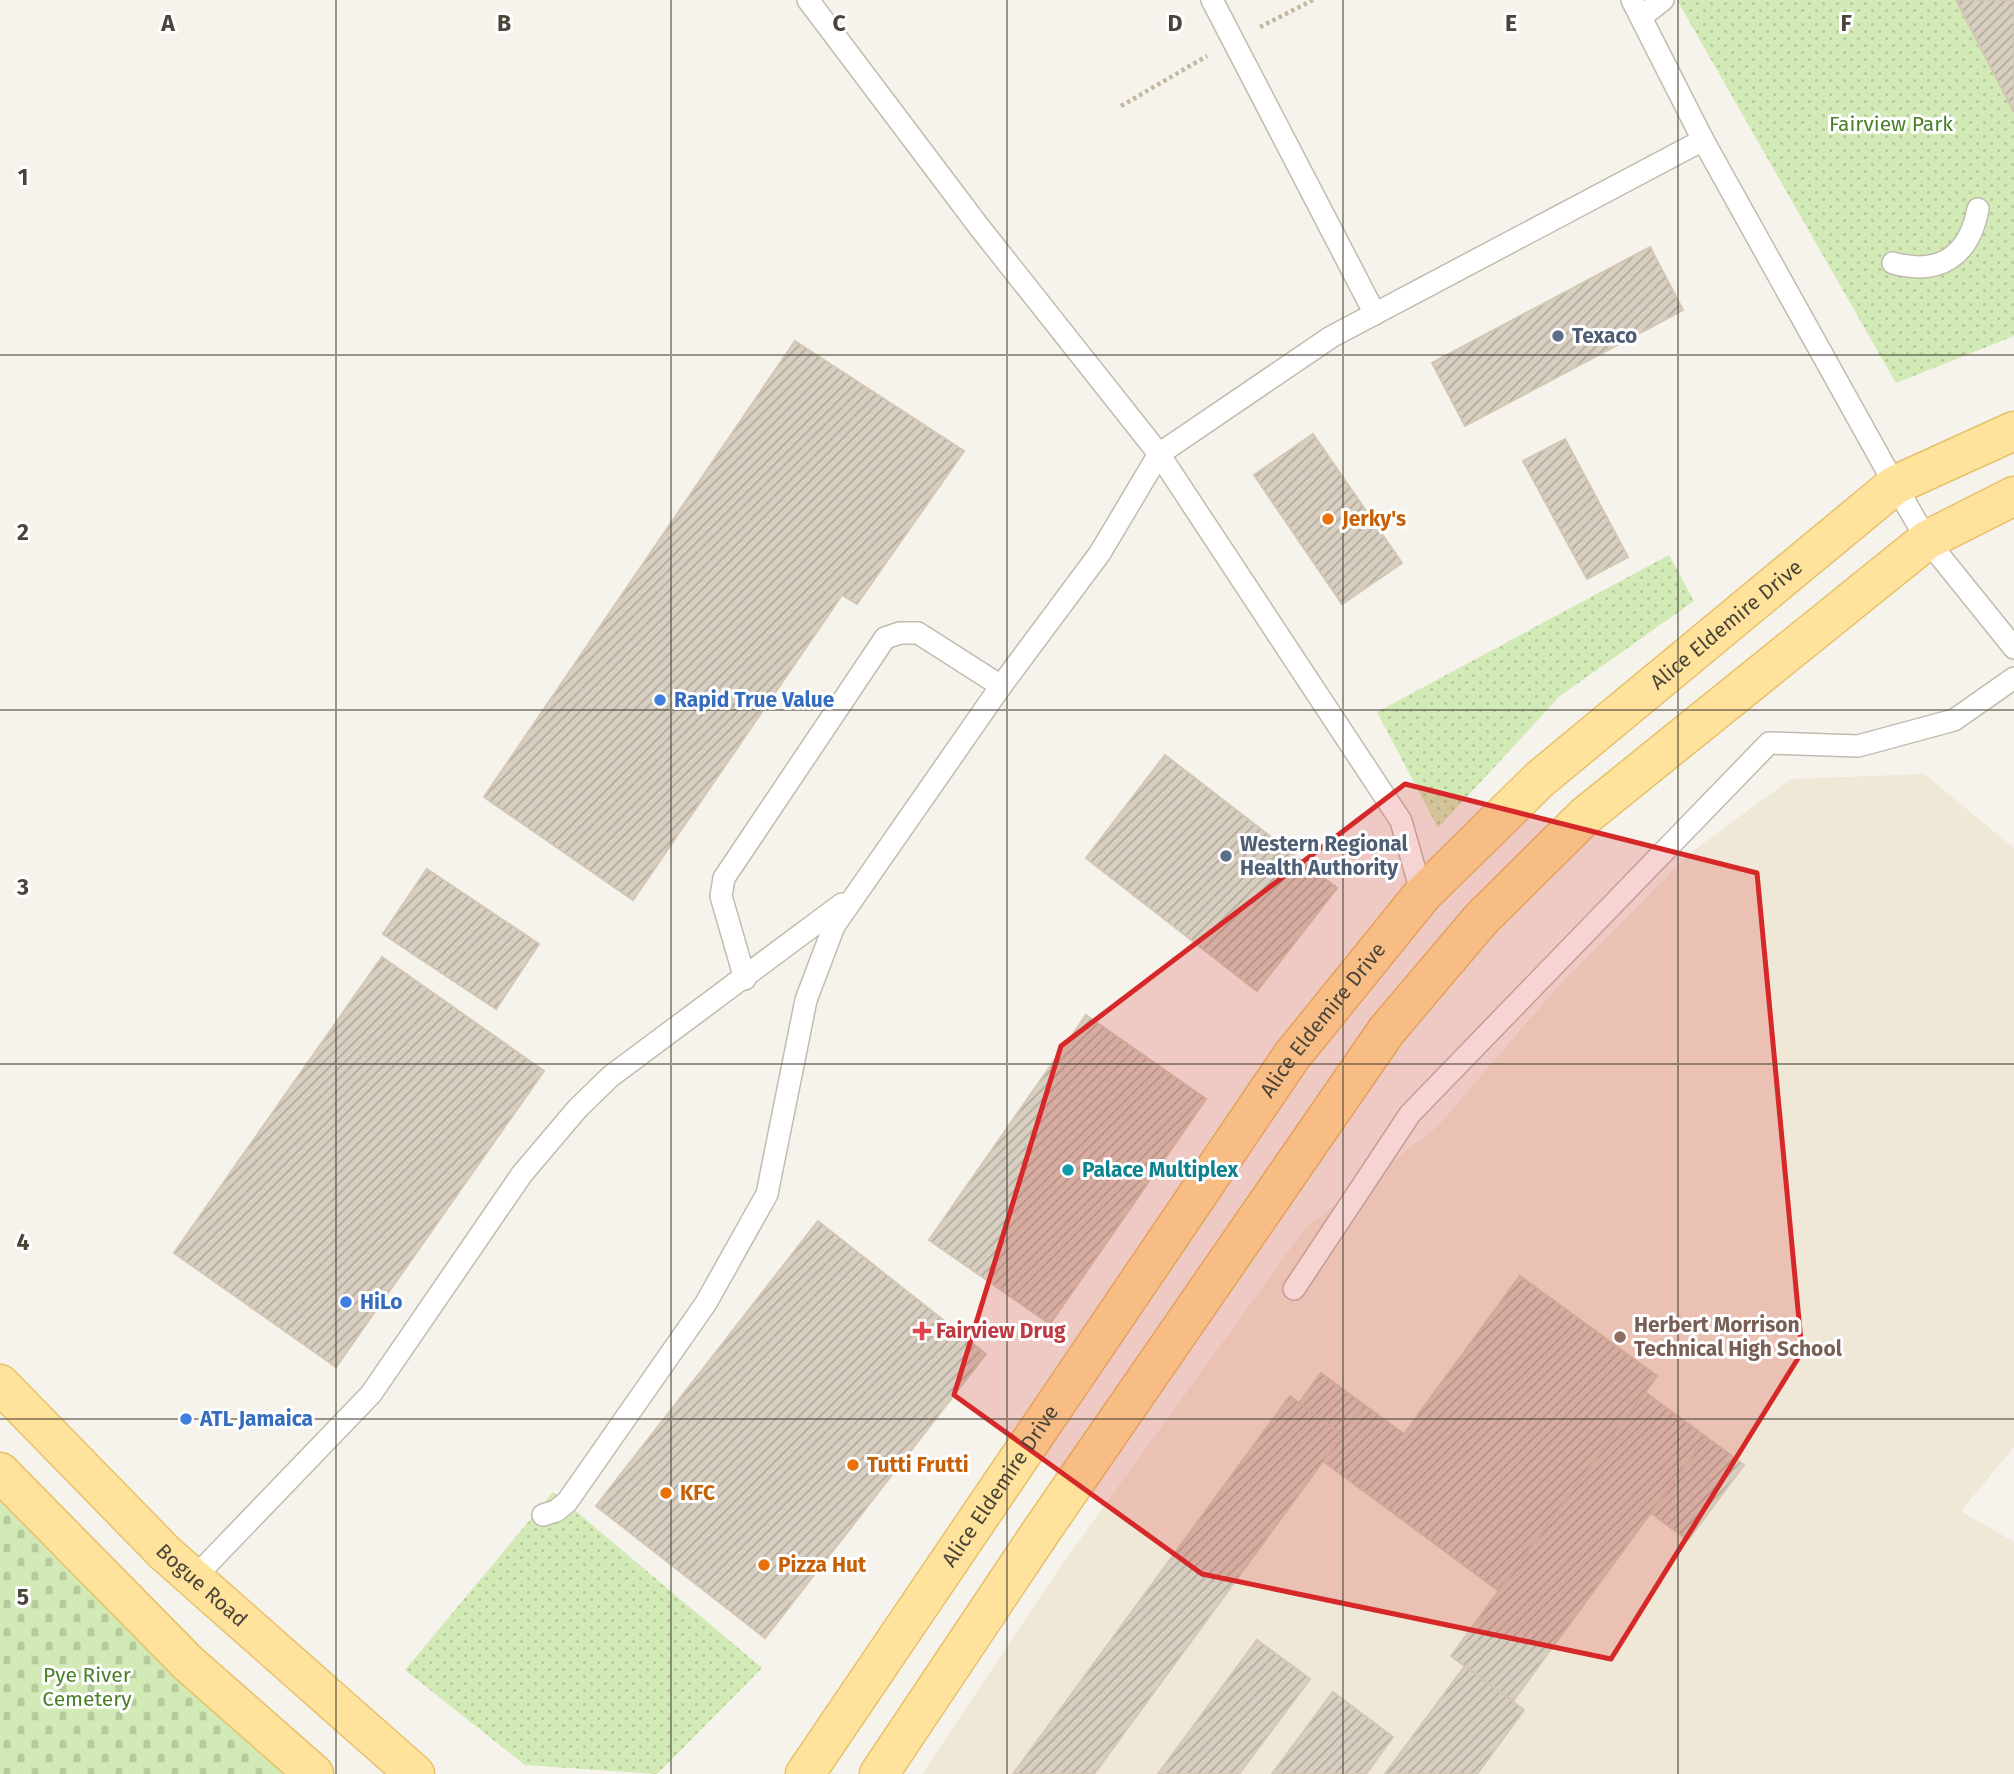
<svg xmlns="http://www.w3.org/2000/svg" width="2014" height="1774" font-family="'Fira Sans',sans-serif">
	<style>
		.education { fill: #efe8d6 }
		.grass { fill: url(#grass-dots) }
		.cemetery { fill: url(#cemetery-stones) }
		.building { fill: url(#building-hatch); stroke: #d3c7b4; stroke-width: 2 }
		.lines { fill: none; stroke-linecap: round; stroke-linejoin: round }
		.service-casing { stroke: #c2bbae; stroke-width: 24 }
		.primary-casing { stroke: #e6c16a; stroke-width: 41 }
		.path { stroke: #c4b79f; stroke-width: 4.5; stroke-dasharray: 3.5 3.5; stroke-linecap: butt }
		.service { stroke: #fff; stroke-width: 21 }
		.primary { stroke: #ffe39c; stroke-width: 38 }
		.marked { fill: #d62828; fill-opacity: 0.2; stroke: #d62828; stroke-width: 5; stroke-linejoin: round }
		.grid { fill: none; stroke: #4b4439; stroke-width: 2; stroke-opacity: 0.55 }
		.service-dot { fill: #5c6f8a; stroke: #fff; stroke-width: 2.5 }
		.food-dot { fill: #e8710a; stroke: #fff; stroke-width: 2.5 }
		.shop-dot { fill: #3f7fe0; stroke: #fff; stroke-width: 2.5 }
		.culture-dot { fill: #0f9aa8; stroke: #fff; stroke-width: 2.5 }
		.health-dot { fill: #e0444e; stroke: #fff; stroke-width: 2.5 }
		.education-dot { fill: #8d6e63; stroke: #fff; stroke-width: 2.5 }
		.labels { text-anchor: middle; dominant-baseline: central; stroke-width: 6; stroke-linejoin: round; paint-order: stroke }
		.park-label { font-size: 21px; fill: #4a7f2a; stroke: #fff }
		.service-label { font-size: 21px; font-weight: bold; fill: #4e5e75; stroke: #fff; text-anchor: start }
		.food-label { font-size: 21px; font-weight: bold; fill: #c56008; stroke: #fff; text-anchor: start }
		.street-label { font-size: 21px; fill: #4b4439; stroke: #fff }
		.shop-label { font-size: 21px; font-weight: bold; fill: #366cbe; stroke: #fff; text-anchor: start }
		.culture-label { font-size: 21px; font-weight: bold; fill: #0d838f; stroke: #fff; text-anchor: start }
		.education-label { font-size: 21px; font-weight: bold; fill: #785e54; stroke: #fff; text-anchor: start }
		.health-label { font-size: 21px; font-weight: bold; fill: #be3a42; stroke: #fff; text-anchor: start }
		.grid-label { font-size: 23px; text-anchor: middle; font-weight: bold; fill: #4b4439; stroke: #fff; stroke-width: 6; stroke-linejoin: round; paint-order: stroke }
	</style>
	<defs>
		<pattern id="grass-dots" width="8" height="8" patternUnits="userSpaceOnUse" patternTransform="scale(1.75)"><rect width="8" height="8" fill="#d2eab5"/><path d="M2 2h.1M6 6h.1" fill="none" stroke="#b6ca9c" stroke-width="1.8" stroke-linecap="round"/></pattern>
		<pattern id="cemetery-stones" width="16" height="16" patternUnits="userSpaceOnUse" patternTransform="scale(1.75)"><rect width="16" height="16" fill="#d2eab5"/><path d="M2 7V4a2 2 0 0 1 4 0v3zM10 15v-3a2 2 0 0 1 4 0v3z" fill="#b6ca9c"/></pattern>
		<pattern id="building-hatch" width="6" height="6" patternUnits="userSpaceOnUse" patternTransform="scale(1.75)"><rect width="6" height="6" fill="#d8cfc1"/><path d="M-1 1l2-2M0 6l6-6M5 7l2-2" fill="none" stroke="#b1aa9e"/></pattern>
	</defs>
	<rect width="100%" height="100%" fill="#f6f3ec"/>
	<path class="education" d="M1924,774L2014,848V1447L1961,1511L2014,1542V1774H922L1065,1560L1306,1227L1437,1127L1554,991L1690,853L1791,779Z"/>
	<g class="grass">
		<path d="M1677,0H2014V336L1896,383Z"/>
		<path d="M1669,555L1694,601L1560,696L1438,828L1377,712Z"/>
		<path d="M553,1492L762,1668L657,1774L525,1765L405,1670Z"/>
	</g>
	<path class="cemetery" d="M0,1474L314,1774H0Z"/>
	<g class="building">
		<path d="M1956,0H2014V112Z"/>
		<path d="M1650,247L1683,310L1465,426L1432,363Z"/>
		<path d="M795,341L964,451L857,604L842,595L633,900L484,797Z"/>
		<path d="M1313,434L1402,563L1342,604L1254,475Z"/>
		<path d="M1565,439L1628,557L1587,579L1523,461Z"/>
		<path d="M1165,755L1337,888L1257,991L1086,858Z"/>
		<path d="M427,869L539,944L496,1009L383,934Z"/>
		<path d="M382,957L544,1071L336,1367L174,1253Z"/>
		<path d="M1086,1015L1206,1099L1050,1324L929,1240Z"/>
		<path d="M818,1221L986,1354L765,1638L596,1506Z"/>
		<path d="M1520,1276L1657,1376L1499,1591L1323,1461L1364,1405L1404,1434Z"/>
		<path d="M1321,1373L1364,1405L1342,1435L1299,1403Z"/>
		<path d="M1645,1392L1706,1437L1513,1701L1451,1656Z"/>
		<path d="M1290,1396L1342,1435L1323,1461L1094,1774H1013Z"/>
		<path d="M1706,1437L1744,1465L1688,1540L1651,1513Z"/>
		<path d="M1257,1640L1310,1679L1239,1774H1158Z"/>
		<path d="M1465,1666L1524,1710L1477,1774H1385Z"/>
		<path d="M1333,1692L1393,1737L1366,1774H1272Z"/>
	</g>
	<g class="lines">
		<defs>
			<g id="service">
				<path d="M808,0L980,228L1159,454L1401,821L1422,895"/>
				<path d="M1212,0L1375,314"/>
				<path d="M1632,0L1703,140L1895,485L1927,540L2014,648"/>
				<path d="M1641,17L1663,0"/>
				<path d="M1893,263C1940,276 1969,256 1978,209"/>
				<path d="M745,979L721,896L724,878L885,638L900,633H918L1001,686"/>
				<path d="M1294,1289L1410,1114L1769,743L1858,746L1954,720L2014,678"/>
				<path d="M543,1515L556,1511L567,1502L706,1303L767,1194L806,1000L834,926L1001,686L1100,553L1159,454L1331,337L1703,140"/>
				<path d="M194,1578L371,1394L522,1174L578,1108L611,1076L842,904"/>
			</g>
			<g id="primary">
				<path id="s1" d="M0,1384L165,1553L415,1774"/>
				<path d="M0,1472L188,1663L314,1774"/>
				<path id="s2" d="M805,1774L1291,1057L1422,895L1540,779L1895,485L2014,431"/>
				<path d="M879,1774L1040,1533L1387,1030L1482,918L1585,816L1927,540L2014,496"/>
			</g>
		</defs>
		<use href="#service" class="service-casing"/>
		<use href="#primary" class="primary-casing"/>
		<g class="path">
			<path d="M1260,27L1313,0"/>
			<path d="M1121,106L1207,56"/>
		</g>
		<use href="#service" class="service"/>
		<use href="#primary" class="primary"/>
	</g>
	<path class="marked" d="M1405,784L1757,873L1802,1352L1611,1659L1202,1574L954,1395L1061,1046Z"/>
	<path class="grid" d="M336,0V1774M671,0V1774M1007,0V1774M1343,0V1774M1678,0V1774M0,355H2014M0,710H2014M0,1064H2014M0,1419H2014"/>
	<g class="service-dot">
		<circle cx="1558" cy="336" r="7"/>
		<circle cx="1226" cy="856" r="7"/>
	</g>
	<g class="food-dot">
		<circle cx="1328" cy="519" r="7"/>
		<circle cx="853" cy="1465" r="7"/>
		<circle cx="666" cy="1493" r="7"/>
		<circle cx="764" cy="1565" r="7"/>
	</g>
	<g class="shop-dot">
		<circle cx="660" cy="700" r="7"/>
		<circle cx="346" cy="1302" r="7"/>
		<circle cx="186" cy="1419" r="7"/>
	</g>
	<circle class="culture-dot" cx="1068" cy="1170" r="7"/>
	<path class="health-dot" d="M918.5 1320.5h7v7h7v7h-7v7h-7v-7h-7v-7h7z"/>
	<circle class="education-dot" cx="1620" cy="1337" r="7"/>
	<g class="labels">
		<g class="park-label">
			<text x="1891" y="124">Fairview Park</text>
			<text x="87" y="1675">Pye River<tspan x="87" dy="24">Cemetery</tspan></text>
		</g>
		<g class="service-label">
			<text x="1572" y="336">Texaco</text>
			<text x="1240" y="844">Western Regional<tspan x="1240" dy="24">Health Authority</tspan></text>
		</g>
		<g class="food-label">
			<text x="1342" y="519">Jerky's</text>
			<text x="867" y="1465">Tutti Frutti</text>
			<text x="680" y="1493">KFC</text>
			<text x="778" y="1565">Pizza Hut</text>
		</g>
		<g class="street-label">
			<text stroke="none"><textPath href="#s2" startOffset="1482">Alice Eldemire Drive</textPath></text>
			<text stroke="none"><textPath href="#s2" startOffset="915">Alice Eldemire Drive</textPath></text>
			<text stroke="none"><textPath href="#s2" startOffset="348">Alice Eldemire Drive</textPath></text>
			<text stroke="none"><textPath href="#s1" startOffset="285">Bogue Road</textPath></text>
		</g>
		<g class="shop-label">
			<text x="674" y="700">Rapid True Value</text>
			<text x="360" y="1302">HiLo</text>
			<text x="200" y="1419">ATL Jamaica</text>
		</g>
		<g class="culture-label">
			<text x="1082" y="1170">Palace Multiplex</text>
		</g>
		<g class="education-label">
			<text x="1634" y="1325">Herbert Morrison<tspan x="1634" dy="24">Technical High School</tspan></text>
		</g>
		<g class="health-label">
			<text x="936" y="1331">Fairview Drug</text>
		</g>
	</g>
	<g class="grid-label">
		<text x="168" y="31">A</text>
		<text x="504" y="31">B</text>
		<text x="839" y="31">C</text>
		<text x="1175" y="31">D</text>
		<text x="1511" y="31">E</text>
		<text x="1846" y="31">F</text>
		<text x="23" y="185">1</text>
		<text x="23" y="540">2</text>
		<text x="23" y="895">3</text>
		<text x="23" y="1250">4</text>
		<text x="23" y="1605">5</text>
	</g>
</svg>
